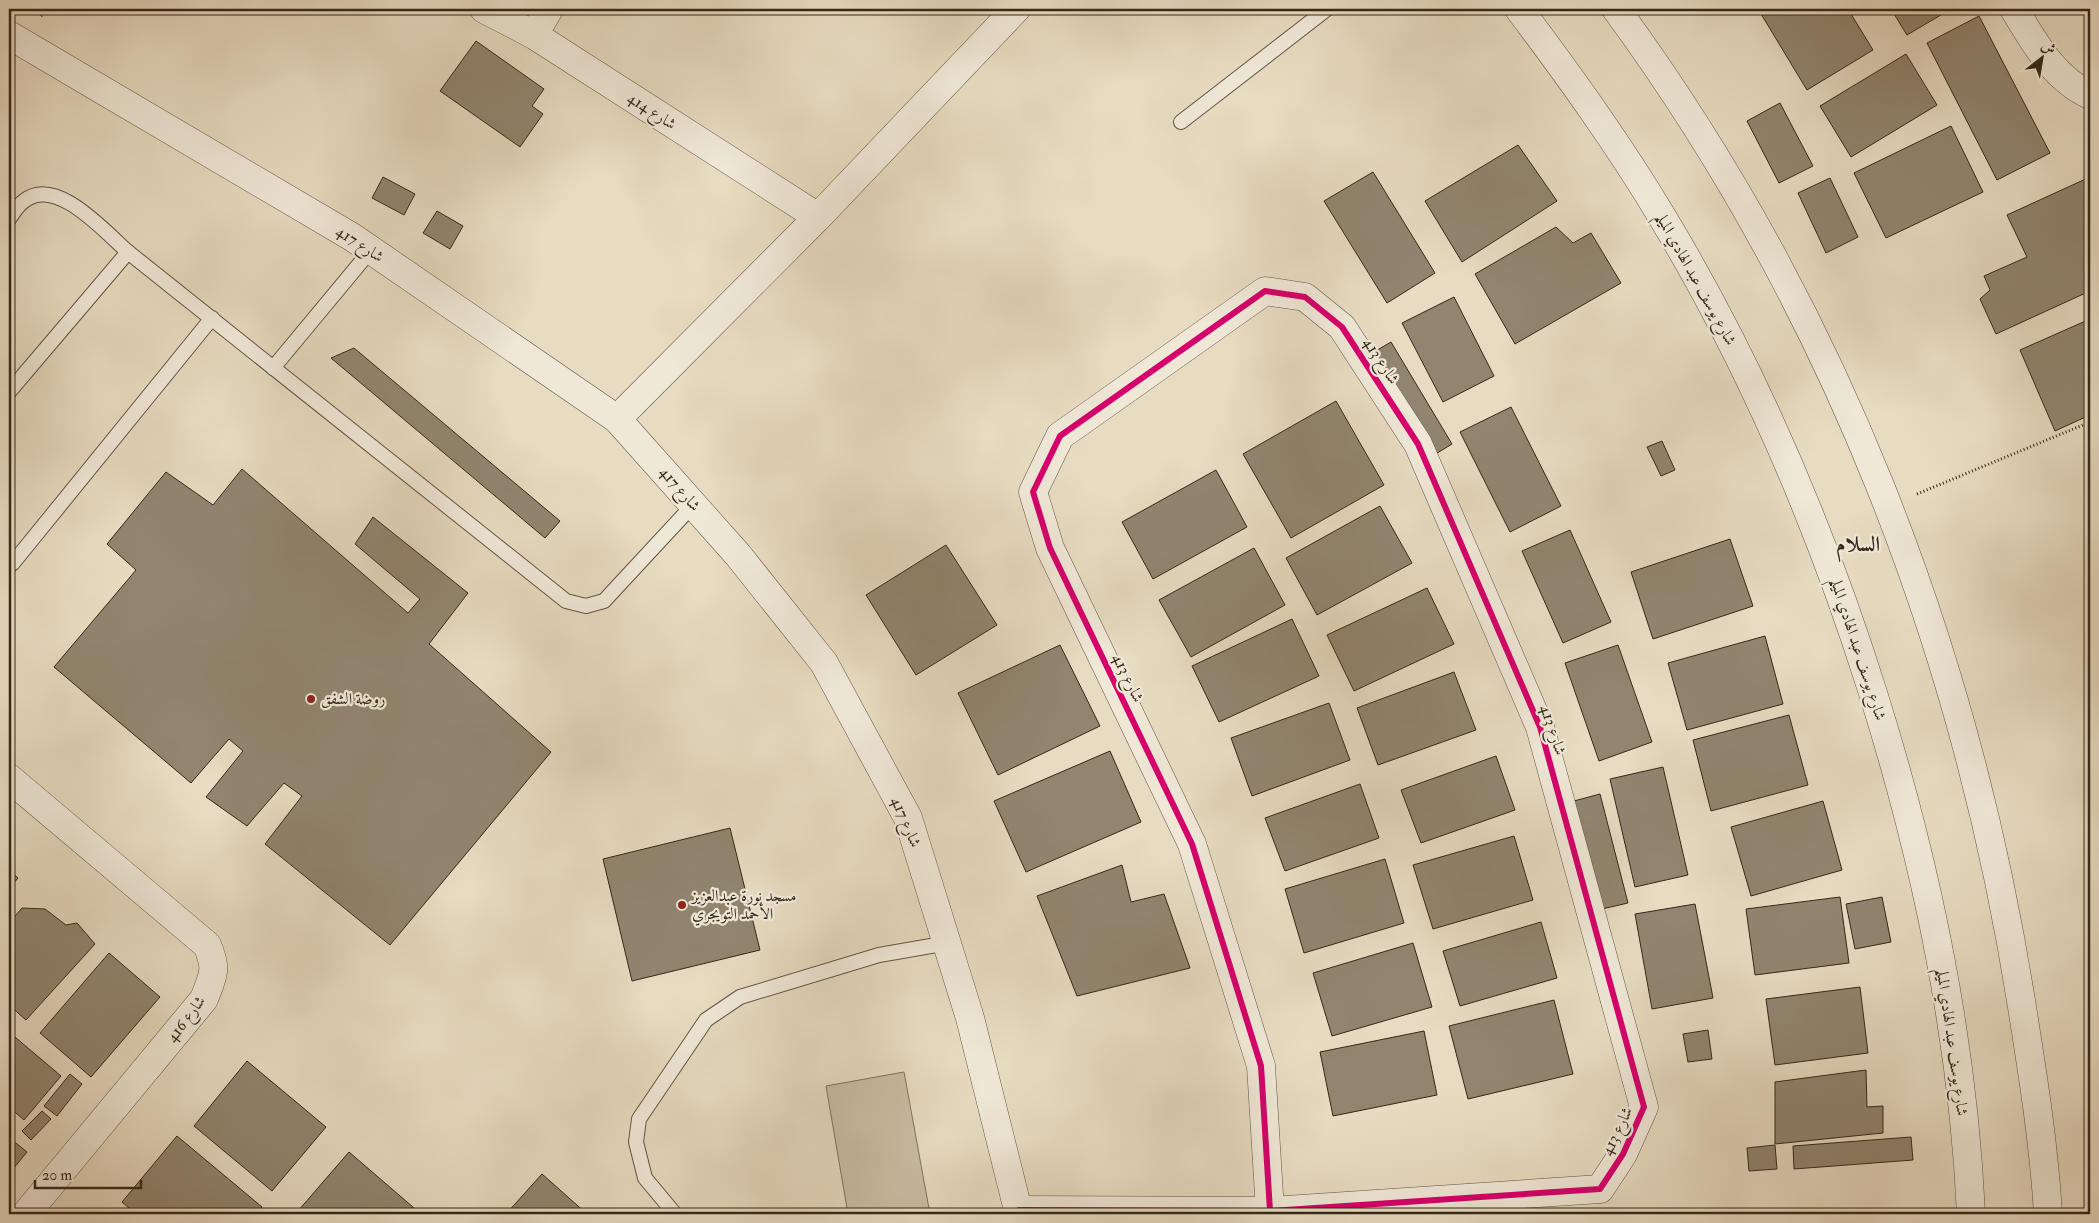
<svg xmlns="http://www.w3.org/2000/svg" width="2099" height="1223" font-family="'IM FELL Double Pica',Amiri,serif">
	<style>
		.green { fill: #c9bda4; stroke: #7e725e }
		.building { fill: #918570; stroke: #342819 }
		.lines { fill: none; stroke-linecap: round; stroke-linejoin: round }
		.service-casing { stroke: #615543; stroke-width: 16 }
		.minor-casing { stroke: #615543; stroke-width: 29 }
		.tertiary-casing { stroke: #615543; stroke-width: 29 }
		.path { stroke: #342819; stroke-width: 3; stroke-dasharray: 1 2.5; stroke-linecap: butt }
		.service { stroke: #efe8d7; stroke-width: 14 }
		.minor { stroke: #efe8d7; stroke-width: 28 }
		.tertiary { stroke: #efe8d7; stroke-width: 28 }
		.cycleway-casing { stroke: #efe8d7; stroke-width: 9 }
		.cycleway { stroke: #d6006c; stroke-width: 6 }
		.poi-dot { fill: #8f2418; stroke: #efe8d7; stroke-width: 2 }
		.labels { text-anchor: middle; dominant-baseline: central; stroke-width: 4.5; stroke-linejoin: round; paint-order: stroke }
		.street-label { font-size: 16px; fill: #342819; stroke: #efe8d7 }
		.poi-label { font-size: 16px; fill: #342819; stroke: #efe8d7; text-anchor: start }
		.district-label { font-size: 21px; font-weight: bold; fill: #342819; stroke: #efe8d7 }
	</style>
	<rect width="100%" height="100%" fill="#e7dbc1"/>
	<filter id="stains"><feTurbulence type="fractalNoise" baseFrequency=".004" numOctaves="4"/><feColorMatrix values="0 0 0 0 .2 0 0 0 0 .09 0 0 0 0 .02 0 0 0 .5 -.17"/></filter>
	<radialGradient id="worn" r=".72"><stop offset=".6" stop-color="#630" stop-opacity="0"/><stop offset="1" stop-color="#630" stop-opacity=".3"/></radialGradient>
	<path class="green" d="M904,1072L930,1214H848L826,1086Z"/>
	<g class="building">
		<path d="M1758,9H1848L1873,50L1807,90Z"/>
		<path d="M1891,9H1951L1907,35Z"/>
		<path d="M1979,16L2050,153L1997,180L1927,43Z"/>
		<path d="M476,41L544,89L532,106L543,114L520,147L440,91Z"/>
		<path d="M1906,54L1937,105L1851,157L1820,106Z"/>
		<path d="M1780,103L1813,166L1779,183L1747,121Z"/>
		<path d="M1951,126L1983,192L1886,238L1854,173Z"/>
		<path d="M1518,145L1557,201L1462,262L1425,201Z"/>
		<path d="M1373,172L1435,273L1387,303L1324,201Z"/>
		<path d="M383,177L415,194L404,215L372,198Z"/>
		<path d="M2090,177V291L1996,334L1980,299L1990,290L1984,276L2027,257L2007,215Z"/>
		<path d="M1830,178L1858,237L1826,253L1798,193Z"/>
		<path d="M437,211L463,226L450,249L423,233Z"/>
		<path d="M1556,227L1573,243L1591,233L1621,283L1515,344L1475,274Z"/>
		<path d="M1454,297L1494,376L1443,402L1402,323Z"/>
		<path d="M2090,319V415L2055,431L2020,350Z"/>
		<path d="M1391,342L1452,444L1434,455L1374,352Z"/>
		<path d="M354,348L560,521L545,538L331,358Z"/>
		<path d="M1336,401L1384,485L1291,538L1243,454Z"/>
		<path d="M1511,407L1561,506L1510,532L1460,432Z"/>
		<path d="M1662,441L1675,470L1661,476L1647,447Z"/>
		<path d="M242,469L408,613L420,599L355,544L373,517L468,593L429,644L551,752L390,945L265,844L302,796L284,783L247,826L206,797L243,751L229,739L191,783L54,667L136,570L107,544L166,472L213,505Z"/>
		<path d="M1216,470L1247,527L1153,579L1122,522Z"/>
		<path d="M1380,506L1412,563L1317,615L1286,558Z"/>
		<path d="M1570,530L1611,622L1563,643L1522,551Z"/>
		<path d="M1730,539L1753,606L1653,639L1631,572Z"/>
		<path d="M946,545L997,625L916,675L866,595Z"/>
		<path d="M1254,548L1285,605L1191,657L1159,600Z"/>
		<path d="M1427,588L1454,644L1354,691L1327,635Z"/>
		<path d="M1292,619L1319,676L1219,722L1192,666Z"/>
		<path d="M1765,636L1783,704L1687,730L1668,663Z"/>
		<path d="M1060,645L1100,726L998,775L958,693Z"/>
		<path d="M1618,645L1652,742L1599,761L1565,663Z"/>
		<path d="M1454,672L1476,730L1378,765L1357,708Z"/>
		<path d="M1329,703L1350,760L1252,796L1231,738Z"/>
		<path d="M1789,715L1808,785L1711,811L1693,740Z"/>
		<path d="M1110,751L1141,822L1026,872L994,801Z"/>
		<path d="M1496,756L1515,810L1421,843L1401,790Z"/>
		<path d="M1663,767L1688,875L1635,887L1610,779Z"/>
		<path d="M1360,784L1379,838L1285,871L1265,818Z"/>
		<path d="M1600,794L1628,903L1602,909L1574,801Z"/>
		<path d="M1823,801L1842,870L1751,896L1731,827Z"/>
		<path d="M730,828L760,950L632,981L603,859Z"/>
		<path d="M1514,836L1533,900L1433,929L1413,865Z"/>
		<path d="M1385,859L1404,923L1304,953L1285,889Z"/>
		<path d="M1122,865L1131,902L1164,894L1190,968L1077,996L1037,896Z"/>
		<path d="M9,870L18,878L9,889Z"/>
		<path d="M1840,897L1849,963L1755,975L1746,909Z"/>
		<path d="M1882,897L1891,942L1855,949L1846,904Z"/>
		<path d="M1695,904L1713,998L1652,1009L1635,914Z"/>
		<path d="M22,908L45,909L66,925L77,923L95,944L26,1020L9,1005V923Z"/>
		<path d="M1541,922L1557,978L1460,1006L1443,951Z"/>
		<path d="M1413,943L1432,1007L1332,1036L1313,973Z"/>
		<path d="M109,953L160,997L91,1077L40,1033Z"/>
		<path d="M1860,987L1868,1053L1775,1065L1766,999Z"/>
		<path d="M1554,1000L1573,1074L1468,1099L1449,1026Z"/>
		<path d="M1708,1030L1712,1059L1688,1062L1683,1034Z"/>
		<path d="M1424,1031L1437,1095L1333,1116L1320,1052Z"/>
		<path d="M9,1032L61,1076L24,1120L9,1107Z"/>
		<path d="M247,1061L326,1127L272,1191L194,1126Z"/>
		<path d="M1866,1070L1867,1107L1883,1106V1133L1775,1144V1082Z"/>
		<path d="M70,1074L82,1084L57,1116L44,1106Z"/>
		<path d="M42,1111L51,1119L31,1140L22,1131Z"/>
		<path d="M177,1136L262,1207L255,1214H136L122,1202Z"/>
		<path d="M1911,1137L1913,1160L1794,1169L1793,1146Z"/>
		<path d="M11,1139L27,1152L9,1174V1142Z"/>
		<path d="M1775,1145L1777,1169L1749,1171L1747,1148Z"/>
		<path d="M349,1152L421,1214H302L298,1211Z"/>
		<path d="M542,1174L587,1214H506Z"/>
	</g>
	<g class="lines">
		<defs>
			<g id="service">
				<path d="M1181,122L1327,9"/>
				<path d="M9,219C13,213 18,205 24,201C56,175 105,232 128,252L566,601L586,606L604,601L693,505"/>
				<path d="M273,368L371,250"/>
				<path d="M9,392L128,252"/>
				<path d="M9,566L13,563L212,318"/>
				<path d="M675,1214L645,1178L636,1142L639,1119L706,1020L740,997L879,955L948,943"/>
			</g>
			<g id="minor">
				<path d="M484,9L534,35L818,217"/>
				<path d="M2014,9C2034,42 2054,79 2090,95"/>
				<path d="M9,35L352,237L617,419L738,555L824,663L908,818L970,1018L1019,1214"/>
				<path d="M534,35L549,9"/>
				<path d="M617,419L818,217L1016,9"/>
				<path d="M9,778L207,945C218,970 213,975 204,999L26,1214"/>
				<path d="M1019,1210L1270,1211L1600,1189L1623,1154L1644,1107L1540,727L1418,444L1342,327L1305,297L1265,291L1060,436L1033,492L1050,548L1192,844L1261,1066L1270,1211"/>
			</g>
			<g id="tertiary">
				<path d="M1519,9C1570,77 1620,146 1664,220C1753,368 1821,528 1873,693C1926,862 1963,1037 1971,1214"/>
				<path d="M1616,9C1833,305 1965,645 2022,1007C2033,1076 2044,1145 2048,1214"/>
			</g>
		</defs>
		<use href="#service" class="service-casing"/>
		<use href="#minor" class="minor-casing"/>
		<use href="#tertiary" class="tertiary-casing"/>
		<g class="path">
			<path d="M41,16L50,9"/>
			<path d="M1917,494L2090,422"/>
		</g>
		<use href="#service" class="service"/>
		<use href="#minor" class="minor"/>
		<use href="#tertiary" class="tertiary"/>
		<defs>
			<path id="cycleway" d="M1019,1210L1270,1211L1600,1189L1623,1154L1644,1107L1540,727L1418,444L1342,327L1305,297L1265,291L1060,436L1033,492L1050,548L1192,844L1261,1066L1270,1211"/>
		</defs>
		<use href="#cycleway" class="cycleway-casing"/>
		<use href="#cycleway" class="cycleway"/>
	</g>
	<g class="poi-dot">
		<circle cx="311" cy="699" r="5"/>
		<circle cx="682" cy="905" r="5"/>
	</g>
	<g class="labels">
		<g class="street-label">
			<text transform="translate(652 111) rotate(33)">شارع 414</text>
			<text transform="translate(360 244) rotate(33)">شارع 417</text>
			<text transform="translate(1696 279) rotate(61)">شارع يوسف عبد الهادي الميلم</text>
			<text transform="translate(1381 361) rotate(57)">شارع 413</text>
			<text transform="translate(680 489) rotate(49)">شارع 417</text>
			<text transform="translate(1858 649) rotate(72)">شارع يوسف عبد الهادي الميلم</text>
			<text transform="translate(1128 678) rotate(64)">شارع 413</text>
			<text transform="translate(1553 730) rotate(72)">شارع 413</text>
			<text transform="translate(906 822) rotate(67)">شارع 417</text>
			<text transform="translate(186 1019) rotate(-53)">شارع 416</text>
			<text transform="translate(1952 1042) rotate(82)">شارع يوسف عبد الهادي الميلم</text>
			<text transform="translate(1617 1131) rotate(-64)">شارع 413</text>
		</g>
		<g class="poi-label">
			<text x="321" y="699">روضة الشفق</text>
			<text x="692" y="896">مسجد نورة عبدالعزيز<tspan x="692" dy="18">الأحمد التويجري</tspan></text>
		</g>
		<g class="district-label">
			<text x="1858" y="544">السلام</text>
		</g>
	</g>
	<rect width="2099" height="1223" fill="none" stroke="#e7dbc1" stroke-width="30"/>
	<rect x="10" y="10" width="2079" height="1203" fill="none" stroke="#342819" stroke-width="2.5"/>
	<rect x="15" y="15" width="2069" height="1193" fill="none" stroke="#342819"/>
	<g transform="translate(2042 58) rotate(31)" stroke="#efe8d7" stroke-width="4" paint-order="stroke">
	<path d="M0-4L9 19L0 12L-9 19Z" fill="#342819"/>
	<text y="-8" font-size="14" font-weight="bold" text-anchor="middle" fill="#342819">ش</text>
	</g>
	<path d="M35 1180v8h106v-8" fill="none" stroke="#342819" stroke-width="2.5"/>
	<text x="42" y="1180" font-size="15" fill="#342819" stroke="#efe8d7" stroke-width="4" paint-order="stroke">20 m</text>
	<rect width="100%" height="100%" filter="url(#stains)"/>
	<rect width="100%" height="100%" fill="url(#worn)"/>
</svg>
